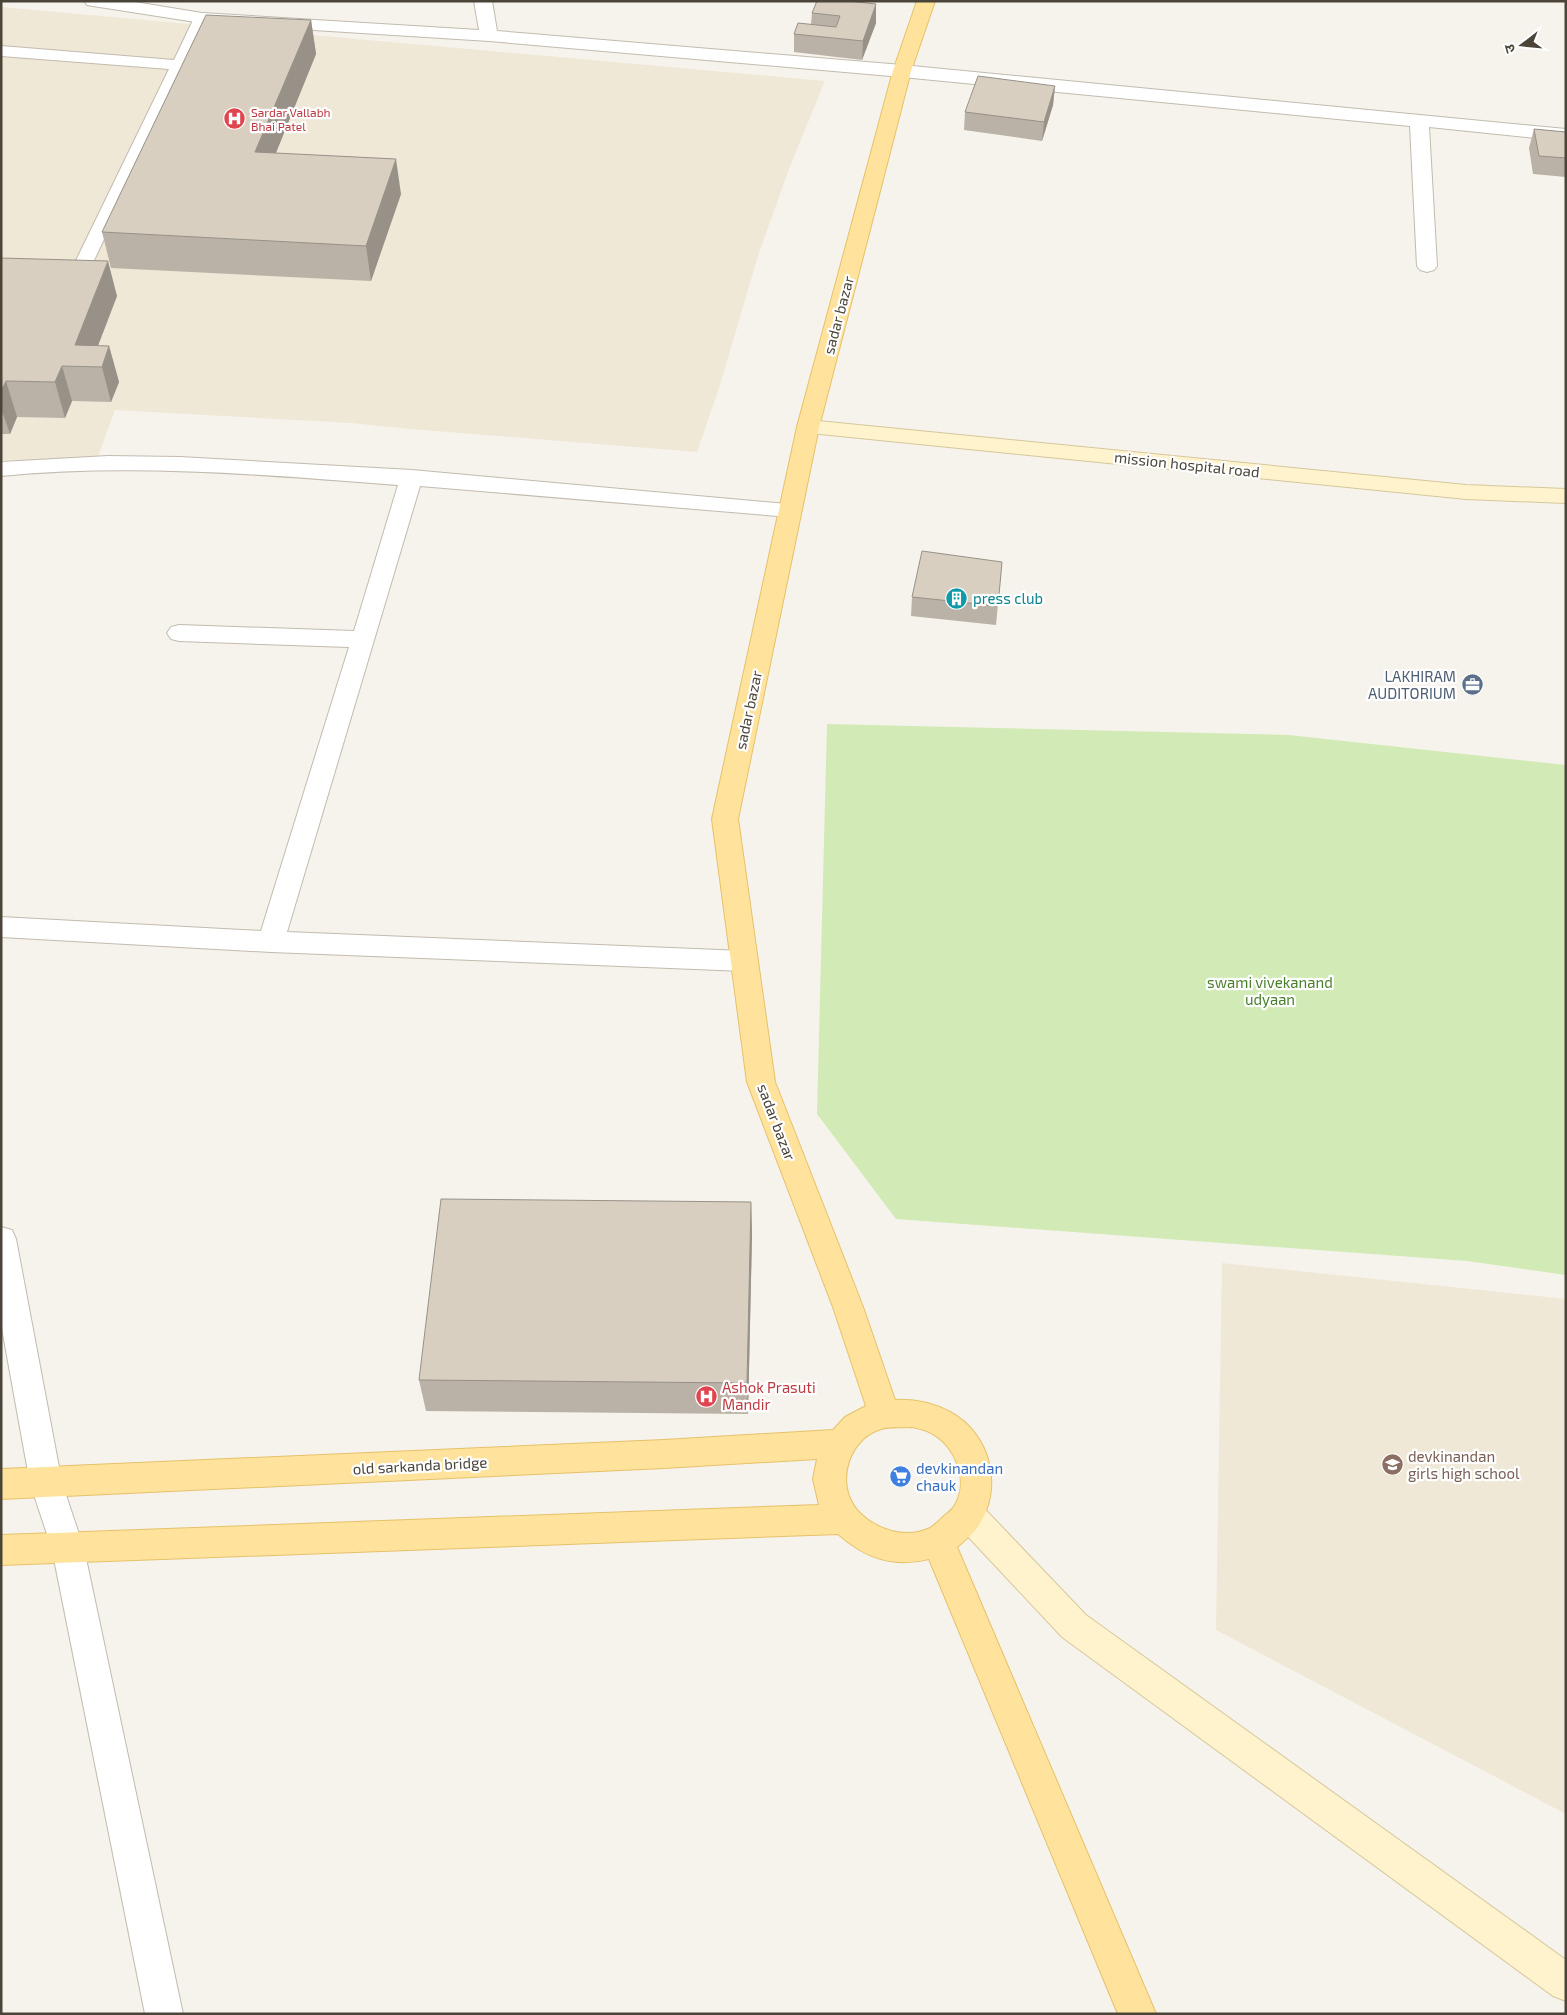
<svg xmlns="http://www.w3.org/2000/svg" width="1567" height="2015" font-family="'Exo 2','Noto Sans Devanagari',sans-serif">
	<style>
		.education { fill: #efe8d6 }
		.green { fill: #d2eab5 }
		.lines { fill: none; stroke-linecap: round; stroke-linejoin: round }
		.lane-casing { stroke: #c2bbae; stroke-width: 2 }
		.street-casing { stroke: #c2bbae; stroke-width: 2 }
		.secondary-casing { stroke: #d6c79b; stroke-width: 2 }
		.primary-casing { stroke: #e6c16a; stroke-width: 2 }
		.lane { fill: #fff; fill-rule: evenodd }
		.street { fill: #fff; fill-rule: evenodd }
		.secondary { fill: #fff3cd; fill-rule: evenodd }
		.primary { fill: #ffe39c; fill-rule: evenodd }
		.wall { fill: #bab2a6 }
		.shaded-wall { fill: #979187 }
		.building { fill: #d8cfc1; stroke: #979187 }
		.labels { text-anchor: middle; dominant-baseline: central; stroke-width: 4.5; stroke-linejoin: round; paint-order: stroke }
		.far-health-label { font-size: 12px; fill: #be3a42; stroke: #fff; text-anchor: start }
		.street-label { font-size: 15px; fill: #4b4439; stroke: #fff }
		.culture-label { font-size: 15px; fill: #0d838f; stroke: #fff; text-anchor: start }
		.service-label { font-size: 15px; fill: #4e5e75; stroke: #fff; text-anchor: end }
		.park-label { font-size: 15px; fill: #4a7f2a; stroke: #fff }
		.health-label { font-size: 15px; fill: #be3a42; stroke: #fff; text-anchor: start }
		.education-label { font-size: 15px; fill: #785e54; stroke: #fff; text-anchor: start }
		.shop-label { font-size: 15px; fill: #366cbe; stroke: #fff; text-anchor: start }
	</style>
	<rect width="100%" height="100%" fill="#f6f3ec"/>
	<g class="education">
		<path d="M1,7L825,81L789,169L758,256L720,385L697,452L410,429L351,423L115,410L97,459L1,460Z"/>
		<path d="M1222,1263L1566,1299V1814L1216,1630Z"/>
	</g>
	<path class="green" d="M827,724L1289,735L1566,765V1275L1467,1261L896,1219L817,1114Z"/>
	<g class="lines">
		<defs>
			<path id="lane" d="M202,13L207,15L210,18L85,279L82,283L76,284L70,283L67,279L169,69L1,56V46L174,60L194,18L197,15Z"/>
			<g id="street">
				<path d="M84,1H129L202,13L479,30L474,1H492L497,31L902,65L1566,129V141L1429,127L1437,266L1434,270L1427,272L1420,270L1417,266L1410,126L902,77L489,41L202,23L93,6L87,5Z"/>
				<path d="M108,456L180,457L412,470L798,505L801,510L798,515L790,517L420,486L287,932L744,951L754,954L758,961L754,968L744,971L271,952L1,937V917L261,931L349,647L179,641L171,639L167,633L171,627L179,625L354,631L398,485C267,475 133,463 1,476V462Z"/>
				<path d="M1,1227L12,1230L16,1239L62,1483L84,1549L183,2014H145L52,1549L30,1483L1,1323Z"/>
			</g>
			<g id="secondary">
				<path d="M808,420L1466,485L1566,489V503L1466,499L800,432L797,427L800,422Z"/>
				<path d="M969,1500L980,1504L1086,1615L1566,1960V2001L1553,1996L1062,1637L958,1526L953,1515L958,1504Z"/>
			</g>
			<path id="primary" d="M917,1H935L911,71L819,427L738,819L775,1082L863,1307L895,1400C914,1399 933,1403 950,1412C991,1434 1003,1487 979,1525C974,1533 964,1541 957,1547L1156,2014H1118L929,1559C893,1568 865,1558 838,1534L1,1565V1535L819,1505L813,1479L817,1459L664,1468L1,1499V1469L664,1440L833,1430L845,1417L866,1406L833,1307L747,1082L712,819L797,427L893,71ZM912,1427C917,1428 922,1429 927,1431C954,1442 970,1479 955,1505C953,1509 948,1513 944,1516C940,1520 935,1525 930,1528C905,1540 874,1529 857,1510C835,1484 848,1439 881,1429C891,1426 902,1428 912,1427Z"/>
		</defs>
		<use href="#lane" class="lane-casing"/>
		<use href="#street" class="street-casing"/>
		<use href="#secondary" class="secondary-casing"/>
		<use href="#primary" class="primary-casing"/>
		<use href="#lane" class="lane"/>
		<use href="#street" class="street"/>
		<use href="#secondary" class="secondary"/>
		<use href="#primary" class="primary"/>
	</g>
	<g class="wall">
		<path d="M817,1L876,23L862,60L794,52V34L811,24L812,13Z"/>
		<path d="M311,20L316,54L276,153L401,194L371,281L111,268L102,232Z"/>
		<path d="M1055,86L1053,105L1042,141L964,130L965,112Z"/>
		<path d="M1534,129L1566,132V177L1533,174L1529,148Z"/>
		<path d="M1,258L117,296L98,346H109L119,382L111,402L72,401L65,418L17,417L10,434H1Z"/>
		<path d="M1002,562L996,625L911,616L912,597Z"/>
		<path d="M751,1202L752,1235L748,1414L426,1411L419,1380Z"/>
	</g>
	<g class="shaded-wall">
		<path d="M876,4V23L862,60L863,41Z"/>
		<path d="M311,20L316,54L262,187L255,152Z"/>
		<path d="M1055,86L1053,105L1042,141L1044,122Z"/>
		<path d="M396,159L401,194L371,281L366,246Z"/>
		<path d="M108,261L117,296L90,366L75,345Z"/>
		<path d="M109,346L119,382L111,402L102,367Z"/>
		<path d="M62,366L72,401L65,418L55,382Z"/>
		<path d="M6,381L17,417L10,434L1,408V391Z"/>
		<path d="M751,1202L752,1235L748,1414L747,1383Z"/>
	</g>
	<g class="building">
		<path d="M817,1H848L876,4L863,41L794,34L798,23L836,27L840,16L812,13Z"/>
		<path d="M206,15L311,20L255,152L396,159L366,246L102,232Z"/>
		<path d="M978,76L1055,86L1044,122L965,112Z"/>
		<path d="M1534,129L1566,132V158L1539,156Z"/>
		<path d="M1,258L108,261L75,345L109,346L102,367L62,366L55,382L6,381L1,391Z"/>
		<path d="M922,551L1002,562L998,606L912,597Z"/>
		<path d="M441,1199L751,1202L747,1383L419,1380Z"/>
	</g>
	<defs>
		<symbol id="hospital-disc" viewBox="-11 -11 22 22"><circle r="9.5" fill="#e0444e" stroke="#fff"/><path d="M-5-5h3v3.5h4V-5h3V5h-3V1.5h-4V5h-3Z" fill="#fff"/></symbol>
		<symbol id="building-disc" viewBox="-11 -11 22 22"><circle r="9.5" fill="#0f9aa8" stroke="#fff"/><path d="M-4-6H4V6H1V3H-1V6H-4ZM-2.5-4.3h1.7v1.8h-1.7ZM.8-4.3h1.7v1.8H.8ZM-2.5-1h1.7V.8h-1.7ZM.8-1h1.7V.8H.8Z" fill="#fff"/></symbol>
		<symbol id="office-disc" viewBox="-11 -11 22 22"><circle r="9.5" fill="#5c6f8a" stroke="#fff"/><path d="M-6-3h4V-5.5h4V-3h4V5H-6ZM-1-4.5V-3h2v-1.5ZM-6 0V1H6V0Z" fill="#fff"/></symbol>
		<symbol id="school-disc" viewBox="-11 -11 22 22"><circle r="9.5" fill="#8d6e63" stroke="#fff"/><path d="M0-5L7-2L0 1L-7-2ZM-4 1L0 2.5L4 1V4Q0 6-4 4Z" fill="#fff"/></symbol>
		<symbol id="supermarket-disc" viewBox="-11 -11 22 22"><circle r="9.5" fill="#3f7fe0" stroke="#fff"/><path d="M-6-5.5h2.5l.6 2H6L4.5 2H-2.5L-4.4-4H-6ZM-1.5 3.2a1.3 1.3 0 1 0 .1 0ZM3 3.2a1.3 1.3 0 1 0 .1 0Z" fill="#fff"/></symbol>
	</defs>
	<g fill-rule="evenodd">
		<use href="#hospital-disc" x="222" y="106" width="25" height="25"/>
		<use href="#building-disc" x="944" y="586" width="25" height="25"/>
		<use href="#office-disc" x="1460" y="672" width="25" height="25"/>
		<use href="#hospital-disc" x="694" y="1384" width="25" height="25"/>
		<use href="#school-disc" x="1380" y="1452" width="25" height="25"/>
		<use href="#supermarket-disc" x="888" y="1464" width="25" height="25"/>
	</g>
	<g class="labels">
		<g class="far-health-label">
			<text x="251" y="112">Sardar Vallabh<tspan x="251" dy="14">Bhai Patel</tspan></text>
		</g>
		<g class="street-label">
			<text transform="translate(838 315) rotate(-75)">sadar bazar</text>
			<text transform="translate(1187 464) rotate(6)">mission hospital road</text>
			<text transform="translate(748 710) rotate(-78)">sadar bazar</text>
			<text transform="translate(777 1122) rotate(69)">sadar bazar</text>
			<text transform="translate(420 1465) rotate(-3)">old sarkanda bridge</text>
		</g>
		<g class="culture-label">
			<text x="973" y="598">press club</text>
		</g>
		<g class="service-label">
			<text x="1456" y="676">LAKHIRAM<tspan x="1456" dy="17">AUDITORIUM</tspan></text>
		</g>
		<g class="park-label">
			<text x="1270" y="982">swami vivekanand<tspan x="1270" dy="17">udyaan</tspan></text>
		</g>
		<g class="health-label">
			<text x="722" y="1387">Ashok Prasuti<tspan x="722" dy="17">Mandir</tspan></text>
		</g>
		<g class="education-label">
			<text x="1408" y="1456">devkinandan<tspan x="1408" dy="17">girls high school</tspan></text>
		</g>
		<g class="shop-label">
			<text x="916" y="1468">devkinandan<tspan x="916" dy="17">chauk</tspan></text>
		</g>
	</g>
	<rect width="1567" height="2015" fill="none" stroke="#4b4439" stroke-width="5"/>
	<g transform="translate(1522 45) rotate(254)" stroke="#ffffff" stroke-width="4" paint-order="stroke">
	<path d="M0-4L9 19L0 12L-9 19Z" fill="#4b4439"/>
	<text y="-8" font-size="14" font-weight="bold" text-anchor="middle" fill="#4b4439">उ</text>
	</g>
</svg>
